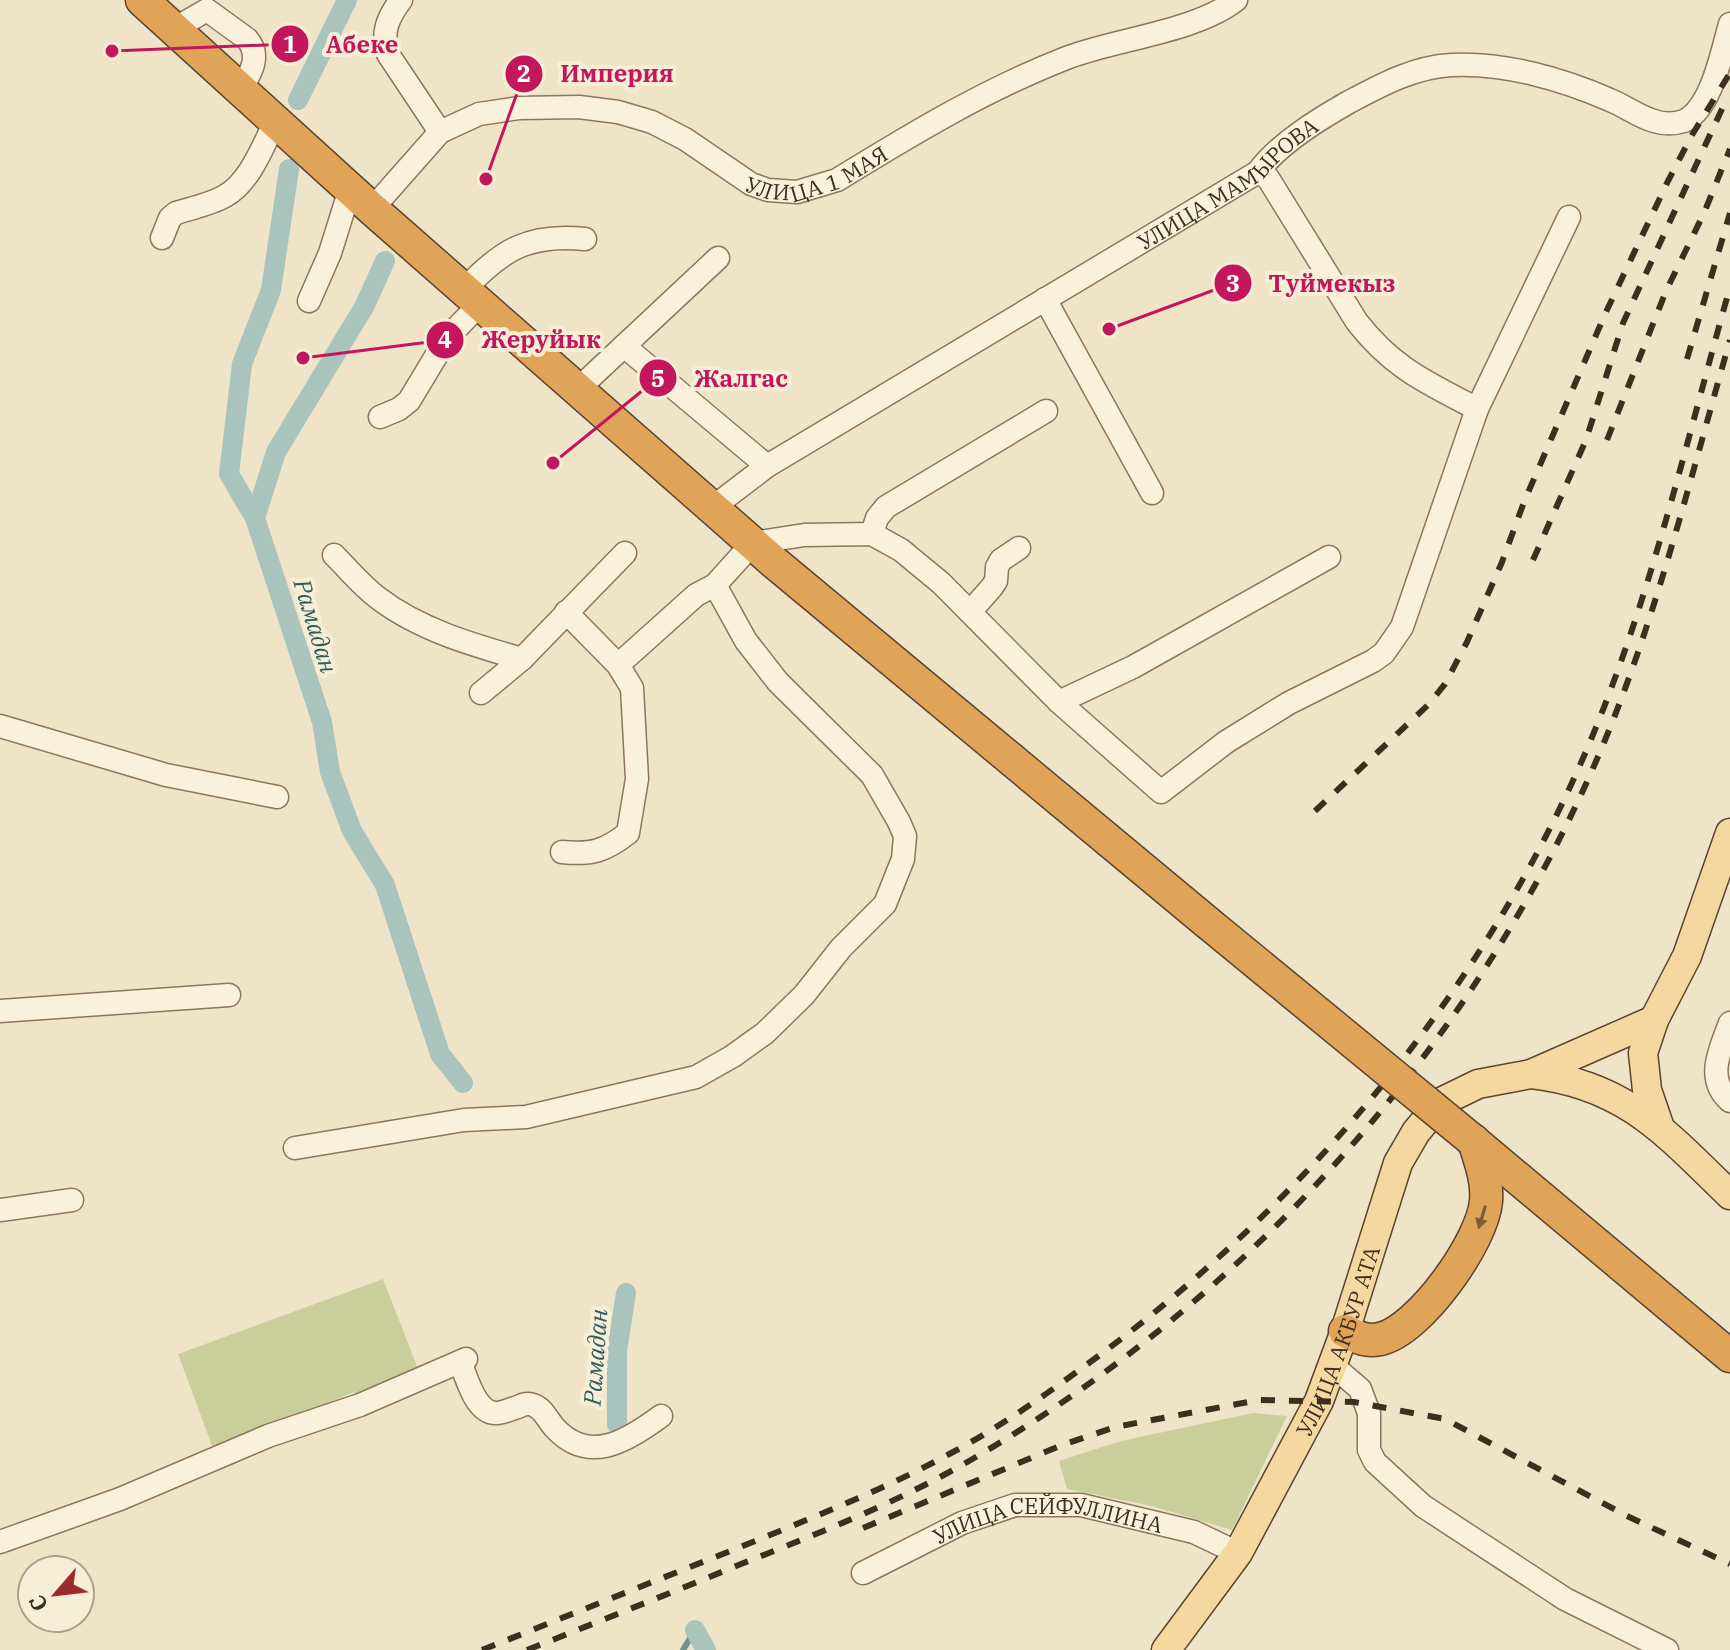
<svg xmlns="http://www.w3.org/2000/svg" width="1730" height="1650" font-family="'IBM Plex Serif',serif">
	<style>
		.green { fill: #c9cf9b }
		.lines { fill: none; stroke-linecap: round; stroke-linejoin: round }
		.stream { stroke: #6f938a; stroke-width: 6 }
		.canal { stroke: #a9c4bc; stroke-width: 20 }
		.minor-casing { stroke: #8d765c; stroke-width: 25 }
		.major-casing { stroke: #5b4430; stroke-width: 31 }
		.highway-casing { stroke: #5b4430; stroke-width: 35 }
		.minor { stroke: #faf1dc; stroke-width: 22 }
		.major { stroke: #f3d9a0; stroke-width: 28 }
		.highway { stroke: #e0a458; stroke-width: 32 }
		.rail { stroke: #3d2e20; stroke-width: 6; stroke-dasharray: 14 14; stroke-linecap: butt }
		.highway-bridge-casing { stroke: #5b4430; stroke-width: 35; stroke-linecap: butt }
		.highway-bridge { stroke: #e0a458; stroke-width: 32 }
		.oneway { fill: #7e5d36 }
		.labels { text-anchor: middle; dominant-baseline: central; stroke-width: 8; stroke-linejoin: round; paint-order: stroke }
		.street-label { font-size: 22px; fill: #3d2e20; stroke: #f7eed8 }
		.water-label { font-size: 24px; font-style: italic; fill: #2f5d5a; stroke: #f7eed8 }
		.leader { fill: none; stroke: #c2185b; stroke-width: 3 }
		.callout-dot { fill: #c2185b; stroke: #f7eed8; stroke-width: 3 }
		.mark-label { font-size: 24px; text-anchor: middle; font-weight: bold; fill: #fff }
		.callout-label { font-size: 24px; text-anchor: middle; font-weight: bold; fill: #c2185b; stroke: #f7eed8; stroke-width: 8; stroke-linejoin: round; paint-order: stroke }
	</style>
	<rect width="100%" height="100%" fill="#f0e4c8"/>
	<g class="green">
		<path d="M383,1279L420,1374L356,1398L354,1392L214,1451L178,1354Z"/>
		<path d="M1253,1413L1287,1416L1232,1530L1152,1506L1067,1489L1059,1461L1121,1441Z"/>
	</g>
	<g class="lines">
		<path class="stream" d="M683,1650L695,1630"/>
		<g class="canal">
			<path d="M298,100L347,0"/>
			<path d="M289,169L271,290L242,364L229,474L255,518L322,722L330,772L352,831L385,885L440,1054L463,1083"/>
			<path d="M255,518L276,452L364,307L385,261"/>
			<path d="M617,1424V1351L626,1293"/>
			<path d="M695,1630L706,1650"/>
		</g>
		<defs>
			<g id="minor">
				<path d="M401,0C388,17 381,33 388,54L440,132"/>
				<path d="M174,29L207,10L247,39C262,56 250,74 240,91"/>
				<path d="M1258,172L1268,178L1357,322C1394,369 1426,382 1477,409"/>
				<path id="s1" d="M372,209L440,132L479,114L519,108L579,107L618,112L652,122L685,139L751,184L768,190L797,192L837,180C912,134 986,89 1069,57C1117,39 1197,31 1236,0"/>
				<path d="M162,238L170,218L176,213C192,208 211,204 225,196C250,182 263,146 275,122"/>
				<path d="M464,290C501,250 529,233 585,239"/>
				<path d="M1045,299L1152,493"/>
				<path d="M309,301L330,253L350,189"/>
				<path d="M624,346L767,466"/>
				<path d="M577,390L718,258"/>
				<path d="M380,417L399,409L409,401L447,338L480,304"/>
				<path id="s2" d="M712,508L767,466L1258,172C1278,144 1319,119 1349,102C1381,85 1414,67 1451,65C1503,62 1562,79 1610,100C1625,106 1639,117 1654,121C1663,124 1675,124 1684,121C1712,108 1722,51 1730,24"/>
				<path d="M872,534L877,518L886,507L1046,411"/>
				<path d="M334,555C348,569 362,586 378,598C420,630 473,645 522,659"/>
				<path d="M970,612L992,587L996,581L997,567L1001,560L1019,548"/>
				<path d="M618,665L696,595L715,585L753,543L804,535L872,534L901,550L941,583L1059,702L1161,792L1226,742L1289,703L1373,661L1384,653L1402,627L1477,409L1569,217"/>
				<path d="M481,693L522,659L625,553"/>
				<path d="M1059,702L1133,667L1329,557"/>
				<path d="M0,726L166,775L277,797"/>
				<path d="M562,852C592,855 605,851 628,833L637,779L632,688L618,665L566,612"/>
				<path d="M0,1011L229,995"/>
				<path d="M1730,1023C1720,1050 1705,1079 1730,1101"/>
				<path d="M295,1148L464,1120L526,1117L696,1077L733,1056L765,1033L804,995L841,948L885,904L903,859L905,836L899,822L872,775L778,682L746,641L715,585"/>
				<path d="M0,1210L72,1200"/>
				<path d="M460,1362C467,1377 475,1414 497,1413C503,1413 510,1409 515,1408C521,1406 526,1402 533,1405C543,1408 547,1419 554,1427C588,1465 626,1442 661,1416"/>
				<path d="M1332,1365L1360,1389L1369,1413V1450L1375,1462L1423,1506L1565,1599L1667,1650"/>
				<path d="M0,1542L120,1499L268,1436L360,1405L466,1359"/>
				<path id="s3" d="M863,1573L962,1523L1015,1505H1081L1194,1532L1238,1553"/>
			</g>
			<g id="major">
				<path d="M1532,1074C1626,1085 1666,1133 1730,1195"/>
				<path d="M1659,1125L1647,1090L1643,1053L1654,1020L1687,956L1730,833"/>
				<path id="s4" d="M1166,1650L1238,1553L1319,1401L1345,1331L1398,1163L1416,1132L1441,1102L1478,1084L1531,1074L1654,1020"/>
			</g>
			<g id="highway">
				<path d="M142,0L372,209L775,563L1208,923"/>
				<path d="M1471,1139L1730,1356"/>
				<path d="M1345,1331C1357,1337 1365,1342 1380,1339C1419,1331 1483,1241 1486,1201C1488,1181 1480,1160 1474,1141"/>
			</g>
		</defs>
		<use href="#minor" class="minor-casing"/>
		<use href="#major" class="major-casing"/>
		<use href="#highway" class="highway-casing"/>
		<use href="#minor" class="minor"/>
		<use href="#major" class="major"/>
		<use href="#highway" class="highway"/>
		<g class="rail">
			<path d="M1687,359L1730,213"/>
			<path d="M1607,440L1666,291L1704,213L1730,149"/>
			<path d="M1533,560L1586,440L1623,323L1728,96"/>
			<path d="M1315,811L1428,705L1445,684L1467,642L1502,562L1524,502L1606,312L1668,181L1692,135L1730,73"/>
			<path d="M863,1528L1062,1445L1115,1427L1259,1400L1354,1402L1445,1419L1627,1516L1730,1564"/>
			<path d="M482,1650C567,1616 652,1582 738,1548C811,1518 884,1490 953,1452C1002,1426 1048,1393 1093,1360C1298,1209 1470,1008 1576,774C1646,619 1684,450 1730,287"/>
			<path d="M527,1650C600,1621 673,1592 746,1562C822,1532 898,1502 969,1461C1249,1299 1478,1043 1603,745C1657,615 1691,476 1730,340"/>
		</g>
		<defs>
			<path id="highway-bridge" d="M1208,923L1471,1139"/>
		</defs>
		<use href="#highway-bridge" class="highway-bridge-casing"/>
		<use href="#highway-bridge" class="highway-bridge"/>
	</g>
	<defs><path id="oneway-solid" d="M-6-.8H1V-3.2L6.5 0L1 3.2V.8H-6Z" transform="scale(2)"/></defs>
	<use class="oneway" href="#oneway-solid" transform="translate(1482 1217) rotate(107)"/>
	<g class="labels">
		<g class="street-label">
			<text stroke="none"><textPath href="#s1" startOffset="508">УЛИЦА 1 МАЯ</textPath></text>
			<text stroke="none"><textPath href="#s2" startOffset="610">УЛИЦА МАМЫРОВА</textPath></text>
			<text stroke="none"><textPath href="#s4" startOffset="356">УЛИЦА АКБУР АТА</textPath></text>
			<text stroke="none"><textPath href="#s3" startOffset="198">УЛИЦА СЕЙФУЛЛИНА</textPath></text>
		</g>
		<g class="water-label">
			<text transform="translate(316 626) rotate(73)">Рамадан</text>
			<text transform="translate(595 1357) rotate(-86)">Рамадан</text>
		</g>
	</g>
	<path class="leader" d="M112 51L290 44M486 179L524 74M1109 329L1233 283M303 358L445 340M553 463L658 378"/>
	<g class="callout-dot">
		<circle cx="112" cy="51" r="8"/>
		<circle cx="486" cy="179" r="8"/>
		<circle cx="1109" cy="329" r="8"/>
		<circle cx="303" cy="358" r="8"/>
		<circle cx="553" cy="463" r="8"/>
		<circle cx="290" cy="44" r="20"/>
		<circle cx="524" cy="74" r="20"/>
		<circle cx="1233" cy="283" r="20"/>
		<circle cx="445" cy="340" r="20"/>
		<circle cx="658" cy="378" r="20"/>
	</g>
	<g class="mark-label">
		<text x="290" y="53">1</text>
		<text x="524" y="82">2</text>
		<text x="1233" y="292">3</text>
		<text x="445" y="348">4</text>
		<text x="658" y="387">5</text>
	</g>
	<g class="callout-label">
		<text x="362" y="53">Абеке</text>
		<text x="617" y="82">Империя</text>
		<text x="1332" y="292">Туймекыз</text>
		<text x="541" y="348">Жеруйык</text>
		<text x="741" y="387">Жалгас</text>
	</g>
	<g transform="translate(56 1594) rotate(242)"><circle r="38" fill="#f7eed8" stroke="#ada18e" stroke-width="2"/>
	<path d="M0-6L14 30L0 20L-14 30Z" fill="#9e2a2b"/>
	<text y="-12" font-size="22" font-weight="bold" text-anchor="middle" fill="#3d2e20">С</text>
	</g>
</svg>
